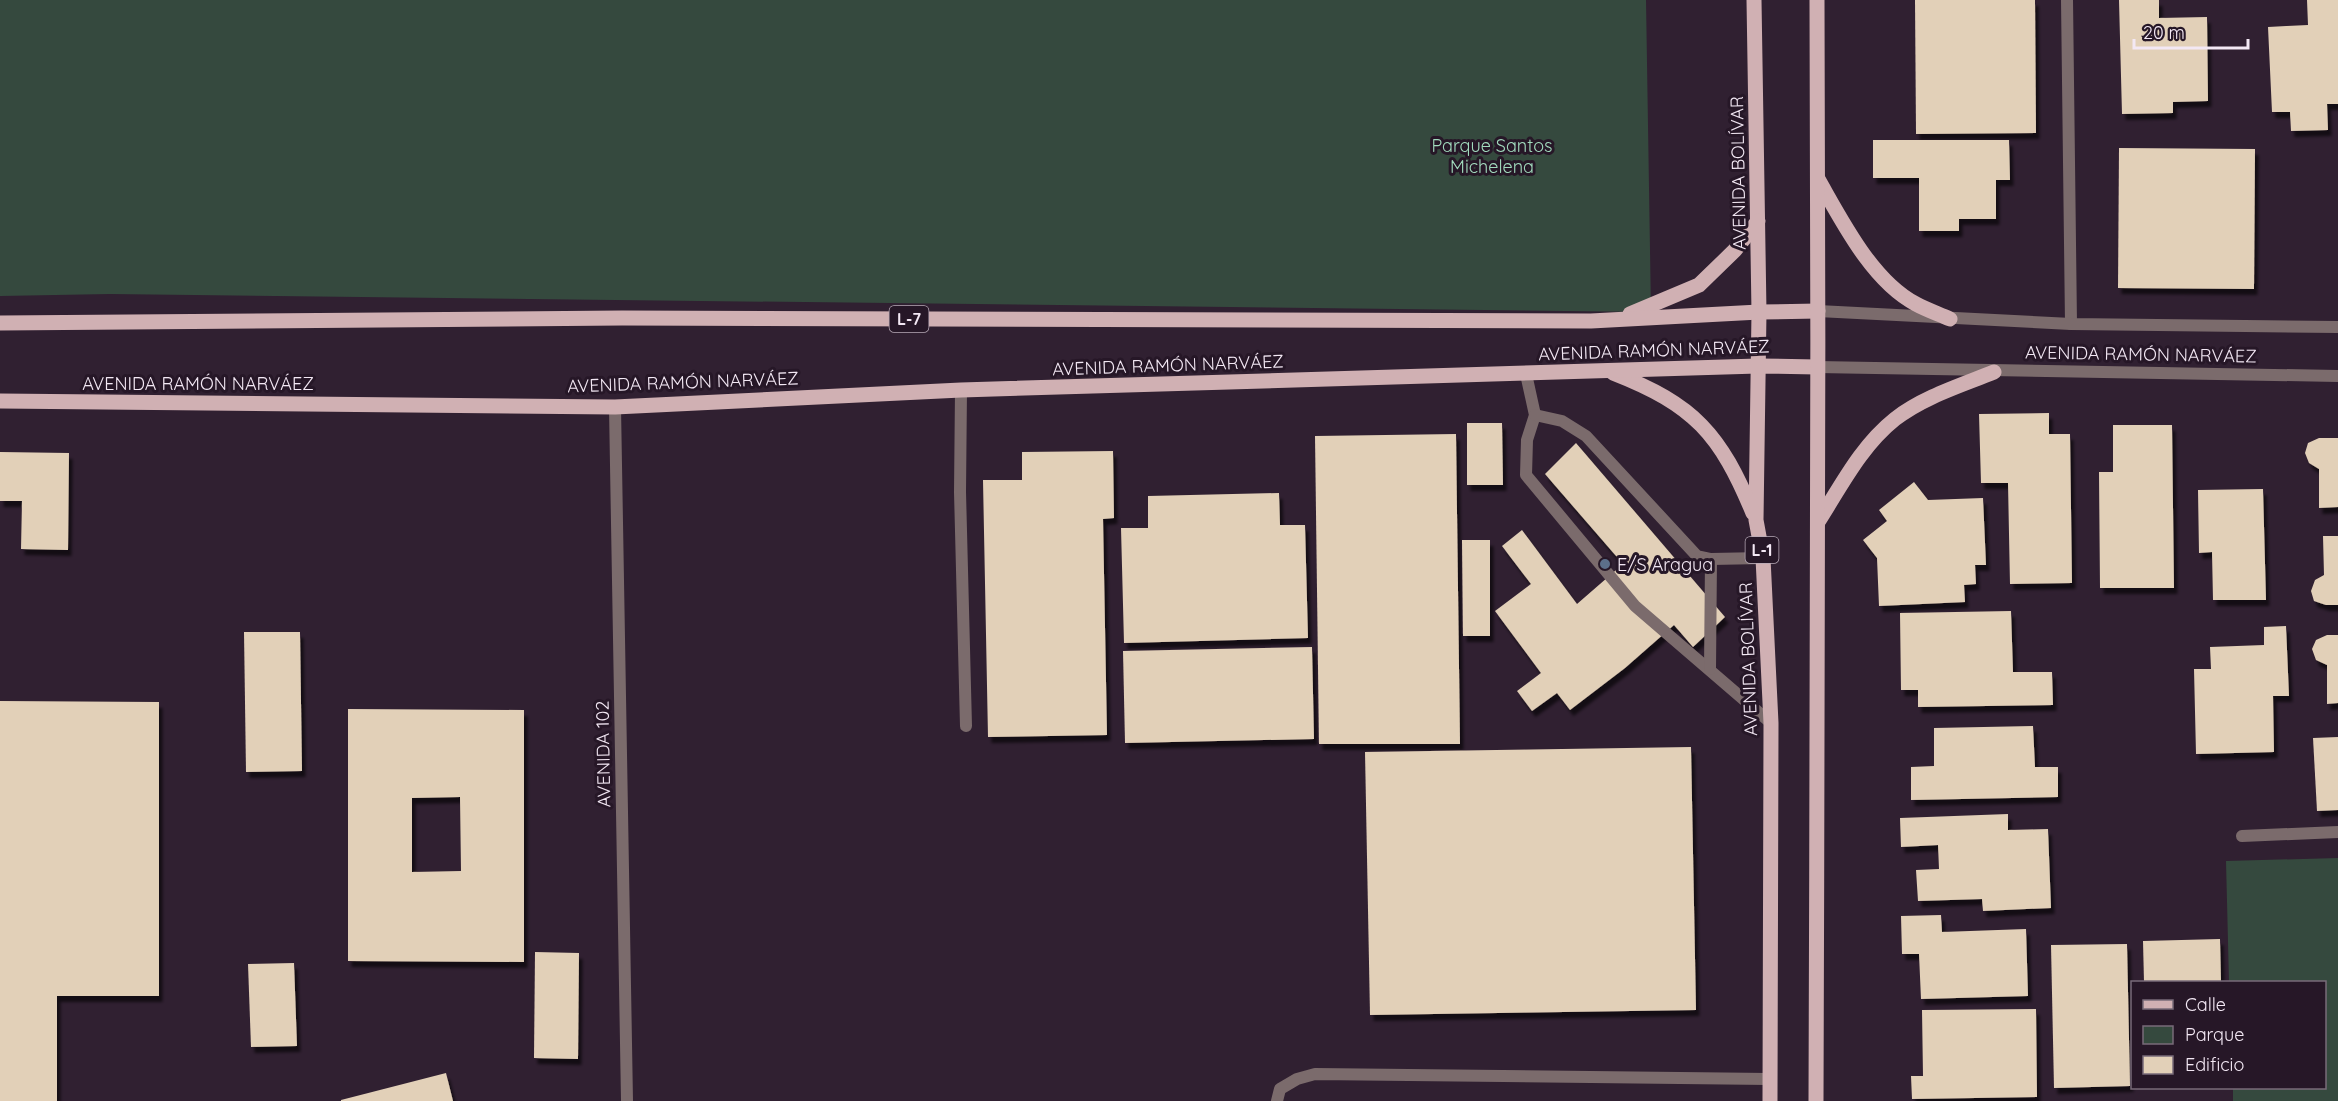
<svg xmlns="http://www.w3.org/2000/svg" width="2338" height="1101" font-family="Quicksand,sans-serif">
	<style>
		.green { fill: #35493e }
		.building { fill: #e2d0b8; fill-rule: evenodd; filter: url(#shadow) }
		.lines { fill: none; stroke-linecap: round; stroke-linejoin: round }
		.lane { stroke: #7b6b6c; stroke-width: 12 }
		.street { stroke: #7b6b6c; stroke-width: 12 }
		.primary { stroke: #d0b0b3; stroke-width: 15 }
		.service-dot { fill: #5c6f8a; stroke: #261727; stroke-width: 2 }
		.labels { text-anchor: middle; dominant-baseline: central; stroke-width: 6; stroke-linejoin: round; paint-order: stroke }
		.shield { fill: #261727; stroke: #b6a9b6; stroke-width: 1.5 }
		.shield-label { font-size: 16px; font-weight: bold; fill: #f3e8f4 }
		.park-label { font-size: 18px; fill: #a2dcbe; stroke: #261727 }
		.street-label { font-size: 18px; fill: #f3e8f4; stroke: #261727 }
		.poi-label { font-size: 18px; fill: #f3e8f4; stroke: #261727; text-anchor: start }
	</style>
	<defs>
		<filter id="shadow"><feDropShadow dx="3.5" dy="6" stdDeviation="1.5" flood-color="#0009"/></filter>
	</defs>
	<rect width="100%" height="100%" fill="#302031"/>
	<g class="green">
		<path d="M0,0H1646L1651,312L110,294L0,296Z"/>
		<path d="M2338,858V1101H2233V1088H2324V982H2229L2226,861Z"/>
	</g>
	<g class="building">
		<path d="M1915,0H2035L2036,133L1916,134Z"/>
		<path d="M2119,0H2159V18L2207,17L2208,101L2173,102V113L2122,114Z"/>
		<path d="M2307,0H2338V104H2327L2328,130L2291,131L2290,112H2272L2268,27L2308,25Z"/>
		<path d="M1873,140H2009L2010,180H1996V219H1959V231H1919V178H1873Z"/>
		<path d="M2119,148L2255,149L2254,289L2118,288Z"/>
		<path d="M2049,413V434H2070L2072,583L2010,584L2008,483H1981L1979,414Z"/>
		<path d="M1467,423H1502L1503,485H1467Z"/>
		<path d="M2113,425H2172L2174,588H2100L2099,472H2113Z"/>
		<path d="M1456,434L1460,744H1319L1315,436Z"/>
		<path d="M2319,438H2338V507L2319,508V469L2309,463L2305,453L2308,443Z"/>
		<path d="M1576,443L1725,617L1693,647L1674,625L1625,668L1570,710L1557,693L1532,711L1517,691L1541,673L1495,611L1531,584L1502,546L1522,530L1577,604L1623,564L1545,474Z"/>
		<path d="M1113,451L1114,518L1103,519L1107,735L988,737L983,480H1022V452Z"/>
		<path d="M0,452L69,453L68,550L21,549L22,501H0Z"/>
		<path d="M1914,482L1928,500L1983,498L1986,565H1975L1976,584L1964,585L1965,602L1879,606L1877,558L1863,540L1887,521L1879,510Z"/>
		<path d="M2263,489L2266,600H2213L2212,552L2199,553L2198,490Z"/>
		<path d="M1279,493L1280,525H1305L1308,638L1124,643L1121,528H1148V496Z"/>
		<path d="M2323,536H2338V605H2326L2314,601L2311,591L2315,580L2324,575Z"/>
		<path d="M1462,540H1490V636H1463Z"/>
		<path d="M2011,611L2013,672H2052L2053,705L1918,707V690H1901L1900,613Z"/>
		<path d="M2286,626L2289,696H2273L2274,752L2196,754L2194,669H2211L2210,647L2264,645V627Z"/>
		<path d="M244,632H300L302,771L246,772Z"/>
		<path d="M2327,635H2338V703L2327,704V665L2316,660L2312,649L2316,640Z"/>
		<path d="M1312,647L1314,739L1125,743L1123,651Z"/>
		<path d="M0,701L159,702V996H57V1101H0Z"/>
		<path d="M348,709L524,710V962L348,961ZM460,797L461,871L412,872V798Z"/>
		<path d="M2033,726L2035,767H2058V797L1911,800V767L1934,766V728Z"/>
		<path d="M2338,737V810L2317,811L2313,738Z"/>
		<path d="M1691,747L1696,1010L1370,1015L1365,752Z"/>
		<path d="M2008,814V830L2048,829L2051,908L1983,911L1982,899L1918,901L1916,870L1939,869L1938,845L1901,847L1900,818Z"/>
		<path d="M1941,915L1942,932L2026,929L2028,996L1921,999L1919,954H1902L1901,916Z"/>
		<path d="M2220,939L2221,982H2144L2143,941Z"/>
		<path d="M2127,944L2130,1086L2054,1088L2051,945Z"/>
		<path d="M535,952L579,953L578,1059L534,1058Z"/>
		<path d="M294,963L297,1046L251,1047L248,964Z"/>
		<path d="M2036,1009L2037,1097L1912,1099L1911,1076H1923L1922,1010Z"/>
		<path d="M446,1073L453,1101H341V1100Z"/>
	</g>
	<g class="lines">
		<g class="lane">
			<path d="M1526,374L1535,415L1527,440L1526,475L1635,606L1771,723"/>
			<path d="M961,390L960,492L966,726"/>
			<path d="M1535,415L1562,421L1586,436L1697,556L1711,559L1763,558"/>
			<path d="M1710,669L1711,559"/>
		</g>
		<g class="street">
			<path d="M2067,0L2071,324"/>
			<path d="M1818,311L2071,324L2338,327"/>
			<path d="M1817,367L2338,376"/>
			<path d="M615,407L627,1101"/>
			<path d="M2242,836L2338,832"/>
			<path d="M1277,1101L1280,1089L1297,1079L1315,1074L1769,1079"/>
		</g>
		<g class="primary">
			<path d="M1754,0L1759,312L1756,520L1763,558L1771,723L1770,1101"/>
			<path d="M1818,179C1842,221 1872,281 1916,304C1927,310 1939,314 1950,319"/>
			<path d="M1630,314L1699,285L1735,250L1758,221"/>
			<path d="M0,323L622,318L1591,321L1759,312L1818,311"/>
			<path d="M1613,373C1695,405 1720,434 1753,513"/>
			<path d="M0,401L615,407L961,390L1758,366L1817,367"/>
			<path d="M1818,522C1841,486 1861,446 1895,419C1923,397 1962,385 1994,372"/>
			<path d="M1816,1101C1817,734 1819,367 1817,0"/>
		</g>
	</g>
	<circle class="service-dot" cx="1605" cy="564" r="6"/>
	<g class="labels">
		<g class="shield">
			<rect x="889.5" y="306" width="39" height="26" rx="4.5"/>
			<rect x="1745.5" y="537" width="33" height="26" rx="4.5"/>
		</g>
		<g class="shield-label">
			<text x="909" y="319">L-7</text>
			<text x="1762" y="550">L-1</text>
		</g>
		<g class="park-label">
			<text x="1492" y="145">Parque Santos<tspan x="1492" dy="21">Michelena</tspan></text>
		</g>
		<g class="street-label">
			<text transform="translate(1738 173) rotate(-91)">AVENIDA BOLÍVAR</text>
			<text transform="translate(1654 350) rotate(-2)">AVENIDA RAMÓN NARVÁEZ</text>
			<text transform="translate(2141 354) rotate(1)">AVENIDA RAMÓN NARVÁEZ</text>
			<text transform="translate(1168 365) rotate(-2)">AVENIDA RAMÓN NARVÁEZ</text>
			<text transform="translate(683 382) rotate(-2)">AVENIDA RAMÓN NARVÁEZ</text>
			<text x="198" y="383">AVENIDA RAMÓN NARVÁEZ</text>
			<text transform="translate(1748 659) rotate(-92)">AVENIDA BOLÍVAR</text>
			<text transform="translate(603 754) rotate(-91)">AVENIDA 102</text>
		</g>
		<g class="poi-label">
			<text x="1617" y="564">E/S Aragua</text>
		</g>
	</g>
	<rect x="2131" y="981" width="195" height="108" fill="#261727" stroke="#786b79" stroke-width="1.5"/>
	<rect x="2143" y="1000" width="30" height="9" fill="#d0b0b3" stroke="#786b79" stroke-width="1.5"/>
	<text x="2185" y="1011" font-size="18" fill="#f3e8f4">Calle</text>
	<rect x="2143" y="1026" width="30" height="18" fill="#35493e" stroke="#786b79" stroke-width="1.5"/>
	<text x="2185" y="1041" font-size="18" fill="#f3e8f4">Parque</text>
	<rect x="2143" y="1056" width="30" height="18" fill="#e2d0b8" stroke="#786b79" stroke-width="1.5"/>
	<text x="2185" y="1071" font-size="18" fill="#f3e8f4">Edificio</text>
	<path d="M2134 39v9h114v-9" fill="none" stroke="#f3e8f4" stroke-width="3"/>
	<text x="2143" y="39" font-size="18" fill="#f3e8f4" stroke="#261727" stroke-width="4.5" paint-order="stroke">20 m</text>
</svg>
